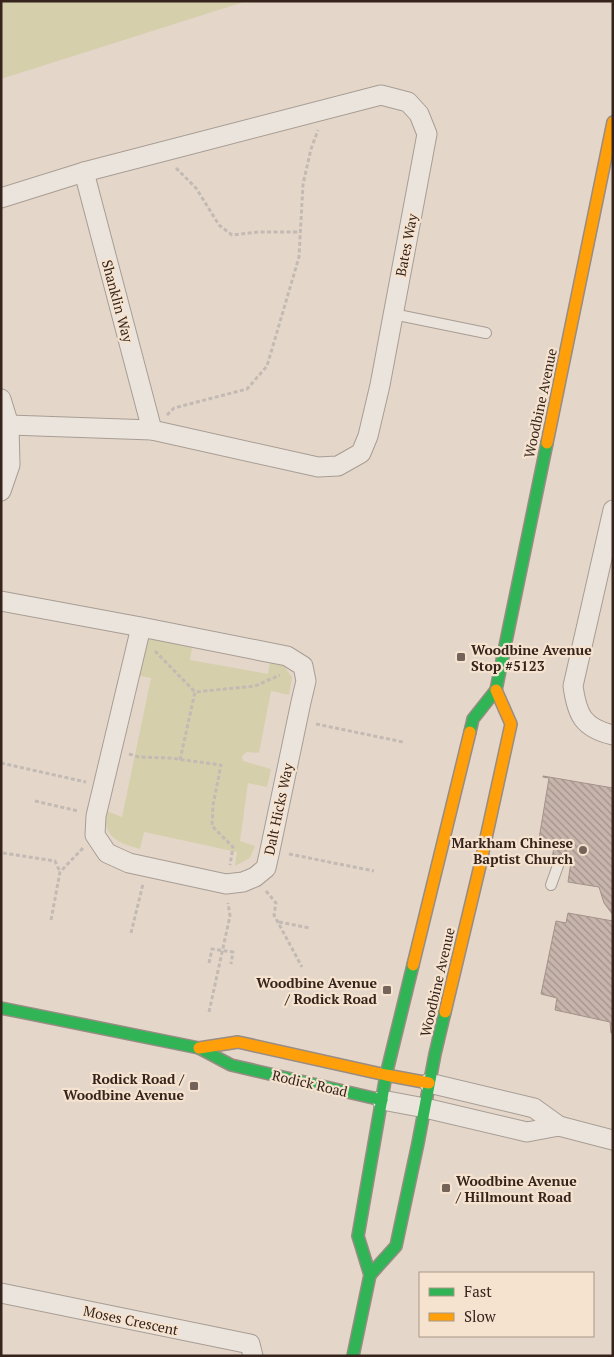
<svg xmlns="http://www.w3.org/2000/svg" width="614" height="1357" font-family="'PT Serif',serif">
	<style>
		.green { fill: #d6cfac }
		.building { fill: url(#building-back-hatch); stroke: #a3928a }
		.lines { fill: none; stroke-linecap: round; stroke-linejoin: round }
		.lane-casing { stroke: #a89d94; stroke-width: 12 }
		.street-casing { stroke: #a89d94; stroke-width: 21 }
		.fast-casing { stroke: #988c84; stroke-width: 14 }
		.slow-casing { stroke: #988c84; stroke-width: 14 }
		.path { stroke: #c3bab3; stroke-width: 3; stroke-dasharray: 4 2.5; stroke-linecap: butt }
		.lane { stroke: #ebe4dc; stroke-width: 10 }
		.street { stroke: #ebe4dc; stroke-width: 19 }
		.fast { stroke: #30b455; stroke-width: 11 }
		.slow { stroke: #ff9f0a; stroke-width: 11 }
		.poi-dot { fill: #736359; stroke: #f5e3cf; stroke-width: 2 }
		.labels { text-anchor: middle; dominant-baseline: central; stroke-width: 4.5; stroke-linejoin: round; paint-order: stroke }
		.street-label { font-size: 14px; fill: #36241c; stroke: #f5e3cf }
		.poi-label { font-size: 14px; font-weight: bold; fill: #36241c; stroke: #f5e3cf; text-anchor: end }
	</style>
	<defs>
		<pattern id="building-back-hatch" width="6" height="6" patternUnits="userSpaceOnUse" patternTransform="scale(1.25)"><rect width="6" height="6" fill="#c7b4ab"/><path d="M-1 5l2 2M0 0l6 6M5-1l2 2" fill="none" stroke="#a2928a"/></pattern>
	</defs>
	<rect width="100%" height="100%" fill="#e4d7ca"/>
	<g class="green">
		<path d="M1,1H247L1,79Z"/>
		<path d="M147,634L193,642L190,660L268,674L271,656L280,661L292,677L289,695L271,691L259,753L247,752L242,756L243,761L271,769L267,787L248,783L240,841L255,846L250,858L235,866L237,852L144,832L140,849C127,845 112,842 107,828C105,823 106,817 107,811L122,817L151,678L134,675Z"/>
	</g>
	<g class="building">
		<path d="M543,776L613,788V915L604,903L599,887L568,882L571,862L552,859L555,841L539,839L549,778L543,777Z"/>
		<path d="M568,913L613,921V1033H611L610,1022L555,1010L557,998L541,994L556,921L566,923Z"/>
	</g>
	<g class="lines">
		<defs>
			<g id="lane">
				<path d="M393,314L486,333"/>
				<path d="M551,885L560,860"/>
			</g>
			<g id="street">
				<path d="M84,172L152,430"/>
				<path d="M1,198L84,172L381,95L408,102L419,114L427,134L380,385L368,436L361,453L338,466L318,467L152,430L9,425"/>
				<path d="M1,399L9,425L10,465L1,491"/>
				<path d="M613,510L573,686C577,715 583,728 613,735"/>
				<path d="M1,601L141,627L287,656L303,666L306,681L301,702L270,850L266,868L255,877L243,882L226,884L129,863L107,853L95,835L96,816L141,627"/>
				<path d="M429,1083L534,1108L559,1126L613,1140"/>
				<path d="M382,1100L425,1108L527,1132L559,1126"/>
				<path d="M1,1293L250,1344L253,1356"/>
			</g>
			<g id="fast">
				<path d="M470,732L473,719L496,690L547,443"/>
				<path d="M1,1008L199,1048L231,1065L382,1100"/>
				<path d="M370,1275L396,1246L418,1143L435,1054L445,1012"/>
				<path d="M353,1356L370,1275L358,1236L386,1075L413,965"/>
			</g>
			<g id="slow">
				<path d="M547,443L613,122"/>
				<path d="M413,965L470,732"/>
				<path d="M445,1012L479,870L511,724L496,690"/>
				<path d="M199,1048L238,1042L386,1075L429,1083"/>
			</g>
		</defs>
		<use href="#lane" class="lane-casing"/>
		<use href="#street" class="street-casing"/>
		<use href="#fast" class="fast-casing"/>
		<use href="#slow" class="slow-casing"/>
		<g class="path">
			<path d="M176,168L196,188L219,225L232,235L259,232H300"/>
			<path d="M167,415L174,408L247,389L267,366L299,257L303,184L311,149L318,130"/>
			<path d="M155,651L195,692"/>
			<path d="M316,724L403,742"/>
			<path d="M129,754L139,757L170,758L221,765L213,805L212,826L233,847L230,865"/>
			<path d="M180,760L195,692L255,686L280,675"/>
			<path d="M1,763L86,782"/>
			<path d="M35,801L78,811"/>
			<path d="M3,853L55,861L60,872"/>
			<path d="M289,854L374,871"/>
			<path d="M266,891L276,903L274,915L302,967"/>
			<path d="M51,920L60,872L83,848"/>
			<path d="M279,922L310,928"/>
			<path d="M131,933L143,884"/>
			<path d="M209,963L212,949L233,952L231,964"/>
			<path d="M209,1012L230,916L228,903"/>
		</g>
		<use href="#lane" class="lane"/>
		<use href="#street" class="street"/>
		<use href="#fast" class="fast"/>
		<use href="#slow" class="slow"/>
	</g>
	<g class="poi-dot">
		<rect x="456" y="652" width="10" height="10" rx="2.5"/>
		<circle cx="583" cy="850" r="5"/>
		<rect x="382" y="985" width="10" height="10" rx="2.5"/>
		<rect x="189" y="1081" width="10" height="10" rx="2.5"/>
		<rect x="441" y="1183" width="10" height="10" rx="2.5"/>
	</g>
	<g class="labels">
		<g class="street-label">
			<text transform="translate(406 245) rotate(-79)">Bates Way</text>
			<text transform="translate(118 301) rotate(75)">Shanklin Way</text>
			<text transform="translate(540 403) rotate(-78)">Woodbine Avenue</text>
			<text transform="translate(278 809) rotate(-78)">Dalt Hicks Way</text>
			<text transform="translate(437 982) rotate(-77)">Woodbine Avenue</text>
			<text transform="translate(310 1083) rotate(13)">Rodick Road</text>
			<text transform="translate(131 1320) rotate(12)">Moses Crescent</text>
		</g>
		<g class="poi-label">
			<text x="471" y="649" text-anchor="start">Woodbine Avenue<tspan x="471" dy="16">Stop #5123</tspan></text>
			<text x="573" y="842">Markham Chinese<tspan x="573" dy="16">Baptist Church</tspan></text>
			<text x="377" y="982">Woodbine Avenue<tspan x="377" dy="16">/ Rodick Road</tspan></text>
			<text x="184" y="1078">Rodick Road /<tspan x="184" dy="16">Woodbine Avenue</tspan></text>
			<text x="456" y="1180" text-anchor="start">Woodbine Avenue<tspan x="456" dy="16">/ Hillmount Road</tspan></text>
		</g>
	</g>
	<rect width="614" height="1357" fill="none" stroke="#36241c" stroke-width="5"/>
	<rect x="419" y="1272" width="175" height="65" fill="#f5e3cf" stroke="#a99787"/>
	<rect x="429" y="1288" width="25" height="8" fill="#30b455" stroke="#a99787"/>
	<text x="464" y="1297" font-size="15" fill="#36241c">Fast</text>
	<rect x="429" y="1313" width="25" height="8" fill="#ff9f0a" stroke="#a99787"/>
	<text x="464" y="1322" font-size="15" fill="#36241c">Slow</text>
</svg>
